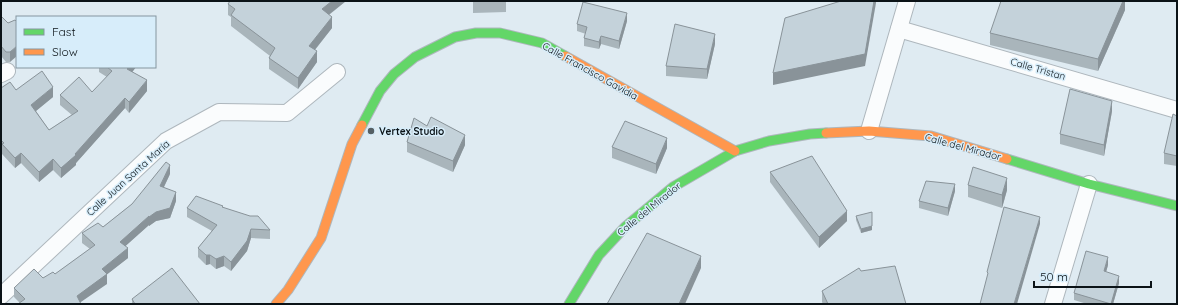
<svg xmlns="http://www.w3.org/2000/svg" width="1178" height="305" font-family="Quicksand,sans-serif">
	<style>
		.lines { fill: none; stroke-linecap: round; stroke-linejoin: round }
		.street-casing { stroke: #aeb7bd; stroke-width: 18 }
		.fast-casing { stroke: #aeb7bd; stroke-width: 11 }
		.slow-casing { stroke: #aeb7bd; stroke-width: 11 }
		.street { stroke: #fafcfd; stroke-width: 16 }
		.fast { stroke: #63d668; stroke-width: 9 }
		.slow { stroke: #ff974d; stroke-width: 9 }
		.wall { fill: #a9b5bb }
		.shaded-wall { fill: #899399 }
		.building { fill: #c4d2da; stroke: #899399 }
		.poi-dot { fill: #555f64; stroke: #d7edfa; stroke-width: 1.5 }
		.labels { text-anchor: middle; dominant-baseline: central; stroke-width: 3; stroke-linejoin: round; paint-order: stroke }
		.street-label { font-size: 10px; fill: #0b1317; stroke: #d7edfa }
		.poi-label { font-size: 10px; font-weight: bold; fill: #0b1317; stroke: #d7edfa; text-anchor: start }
	</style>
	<rect width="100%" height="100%" fill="#dfebf2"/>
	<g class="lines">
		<defs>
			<g id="street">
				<path d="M899,29L1177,110"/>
				<path d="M1,74L7,71"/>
				<path d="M869,131L907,1"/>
				<path d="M1,296L166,141L219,112L287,113L337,72"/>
				<path d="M1053,304L1089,184"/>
			</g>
			<g id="fast">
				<path d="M362,125L380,91L394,74L415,57L455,37L476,33H500L542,43L565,56"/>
				<path d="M1007,159L1089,184L1177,206"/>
				<path d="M569,304L599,255L625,227L673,187L735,151L769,141L810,134L826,133"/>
			</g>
			<g id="slow">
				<path d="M565,56L735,151"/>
				<path d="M826,133L869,131L931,136L1007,159"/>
				<path d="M276,304L288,290L321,238L352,144L362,125"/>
			</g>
		</defs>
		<use href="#street" class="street-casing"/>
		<use href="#fast" class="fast-casing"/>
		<use href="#slow" class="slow-casing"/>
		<use href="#street" class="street"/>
		<use href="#fast" class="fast"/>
		<use href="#slow" class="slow"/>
	</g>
	<g class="wall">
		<path d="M230,1H346L329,15L332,28L315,50L317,62L298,89L269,69V58L270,56L231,26V17L228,15V4Z"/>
		<path d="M473,1H506V12L473,13Z"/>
		<path d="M1125,1V10L1098,71L990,45V33Z"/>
		<path d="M1,16L8,23L15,20L10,62H6L1,56Z"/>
		<path d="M627,21L619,49L601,44L599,49L584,46V38L586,34L577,31V24Z"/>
		<path d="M715,44L707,79L666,76V66Z"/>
		<path d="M99,67H136L132,72L147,91L129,113L125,108L76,163V165L61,178L53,170L39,182L21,163L15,168L2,154V151L1,150V88L16,90L53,97L36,111L49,130L72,115L60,105V95L92,92L107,77L99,72Z"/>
		<path d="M1112,111L1104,156L1060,144V134Z"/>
		<path d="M1177,116V166L1164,164V153Z"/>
		<path d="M427,126L465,145L453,172L407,152V142Z"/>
		<path d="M612,147L667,148L656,174L612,158Z"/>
		<path d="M770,172L847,221L819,248L770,182Z"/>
		<path d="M170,174L164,187L176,201L170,218L156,221L149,226V225L125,246L128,258L107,274V284L20,303L14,297V288L55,274L90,249L82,243V233L103,227Z"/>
		<path d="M968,185L1007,190L1002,208L968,197Z"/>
		<path d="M955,191L948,216L919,208V201Z"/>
		<path d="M187,208H223L270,230V239L251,238L247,251L231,271L224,266L216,269L210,264L206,265L198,257V248L212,231L187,217Z"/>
		<path d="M856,216L872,230L861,233L856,220Z"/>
		<path d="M1108,265L1106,272L1119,283L1113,304H1087L1074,300V293Z"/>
		<path d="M861,271L906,304H823L822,302V291Z"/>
		<path d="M132,299L200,304H132Z"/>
	</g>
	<g class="shaded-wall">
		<path d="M332,1H346L322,20V9Z"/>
		<path d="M874,1H876V3L865,66L773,85V73Z"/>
		<path d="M1123,1H1125V10L1098,71V59Z"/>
		<path d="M627,13V21L619,49V41Z"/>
		<path d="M332,17V28L309,57V46Z"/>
		<path d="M715,34V44L707,79V69Z"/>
		<path d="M601,36V44L599,49V42Z"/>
		<path d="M17,46V56L10,62V52Z"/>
		<path d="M317,51V62L298,89V78Z"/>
		<path d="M129,67H136L127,79V69Z"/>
		<path d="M147,80V91L129,113V102Z"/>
		<path d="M53,87V97L31,115V105Z"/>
		<path d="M125,98V108L76,163V165L61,178V168L75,154Z"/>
		<path d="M1112,101V111L1104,156V145Z"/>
		<path d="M465,135V145L453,172V161Z"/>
		<path d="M667,138V148L656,174V164Z"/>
		<path d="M21,153V163L15,168V158Z"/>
		<path d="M53,159V170L39,182V172Z"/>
		<path d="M170,165V174L160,195V186Z"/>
		<path d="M1007,178V190L1002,208V195Z"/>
		<path d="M955,184V191L948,216V208Z"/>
		<path d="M176,192V201L170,218L156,221L149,226V217Z"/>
		<path d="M847,211V221L819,248V237Z"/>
		<path d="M149,216V225L120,251V242Z"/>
		<path d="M1040,217V224L1017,304H1014Z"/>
		<path d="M872,226V230L861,233V229Z"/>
		<path d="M251,229V238L247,251L231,271V262Z"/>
		<path d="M128,248V258L105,276L107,274V284L78,304L77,296L102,269Z"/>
		<path d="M206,255H210V264L206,265Z"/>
		<path d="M224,256V266L216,269V259Z"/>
		<path d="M701,256V268L685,304H679Z"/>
		<path d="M1108,257V265L1104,279V271Z"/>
		<path d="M1119,276V283L1113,304H1111Z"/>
	</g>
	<g class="building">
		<path d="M230,1H332L322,9L332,17L309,46L317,51L298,78L269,58L275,48L231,15L235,9L228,4Z"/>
		<path d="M841,1H874L865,54L773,73L785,18Z"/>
		<path d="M1001,1H1123L1098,59L990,33Z"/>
		<path d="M583,2L627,13L619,41L601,36L599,42L584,38L587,27L577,24Z"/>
		<path d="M1,16L8,23L15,20L17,22V46L10,52H6L1,46Z"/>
		<path d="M675,24L715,34L707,69L666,66Z"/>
		<path d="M107,67H129L127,69L147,80L129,102L125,98L75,154L76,155L61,168L53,159L39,172L21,153L15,158L2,144L4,143L1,140V88L10,82L16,90L42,71L53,87L31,105L49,130L78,111L60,95L79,77L92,92L112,71Z"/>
		<path d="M1070,89L1112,101L1104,145L1060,134Z"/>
		<path d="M1173,114L1177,116V156L1164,153Z"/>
		<path d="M431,117L465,135L453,161L407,142L414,118L427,126Z"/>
		<path d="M625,121L667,138L656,164L612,147Z"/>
		<path d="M812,156L847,211L819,237L770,172Z"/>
		<path d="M166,162L170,165L160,186L176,192L170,208L156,212L149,217V216L120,242L128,248L102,269L107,274L77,296L81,304H18L25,299L14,288L34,269L43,278L53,272L55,274L95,245L82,233L98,223L103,227L132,204Z"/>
		<path d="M973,167L1007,178L1002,195L968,185Z"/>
		<path d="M926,181L955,184L948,208L919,201Z"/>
		<path d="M196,196L223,206L222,207L250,216H258L270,230L251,229L247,241L231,262L224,256L216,259L210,255H206L198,248L217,225L187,208Z"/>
		<path d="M1004,207L1040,217L1014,304H980L988,273L987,272Z"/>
		<path d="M872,212V226L861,229L856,216Z"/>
		<path d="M647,233L701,256L679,304H607Z"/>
		<path d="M1086,251L1108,257L1104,271L1119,276L1111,304L1074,293Z"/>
		<path d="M895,266L906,304H828L822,291L859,268L861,271Z"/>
		<path d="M172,268L200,304H135L132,299Z"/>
	</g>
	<circle class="poi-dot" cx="371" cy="131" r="4"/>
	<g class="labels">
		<g class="street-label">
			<text transform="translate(1038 69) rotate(16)">Calle Tristan</text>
			<text transform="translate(590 71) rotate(29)">Calle Francisco Gavidia</text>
			<text transform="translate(963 147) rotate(15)">Calle del Mirador</text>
			<text transform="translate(128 178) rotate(-42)">Calle Juan Santa María</text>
			<text transform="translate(649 209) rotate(-39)">Calle del Mirador</text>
		</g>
		<g class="poi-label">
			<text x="379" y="131">Vertex Studio</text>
		</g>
	</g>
	<rect width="1178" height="305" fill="none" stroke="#0b1317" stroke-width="4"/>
	<rect x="16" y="16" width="140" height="52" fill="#d7edfa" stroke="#85969f"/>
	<rect x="24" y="29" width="20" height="6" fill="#63d668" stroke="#85969f"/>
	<text x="52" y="36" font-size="12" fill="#0b1317">Fast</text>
	<rect x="24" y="49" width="20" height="6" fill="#ff974d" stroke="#85969f"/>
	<text x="52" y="56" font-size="12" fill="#0b1317">Slow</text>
	<path d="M1034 281v6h117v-6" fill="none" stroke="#0b1317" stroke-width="2"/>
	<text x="1040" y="281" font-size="12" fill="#0b1317" stroke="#d7edfa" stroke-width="3" paint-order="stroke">50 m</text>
</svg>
